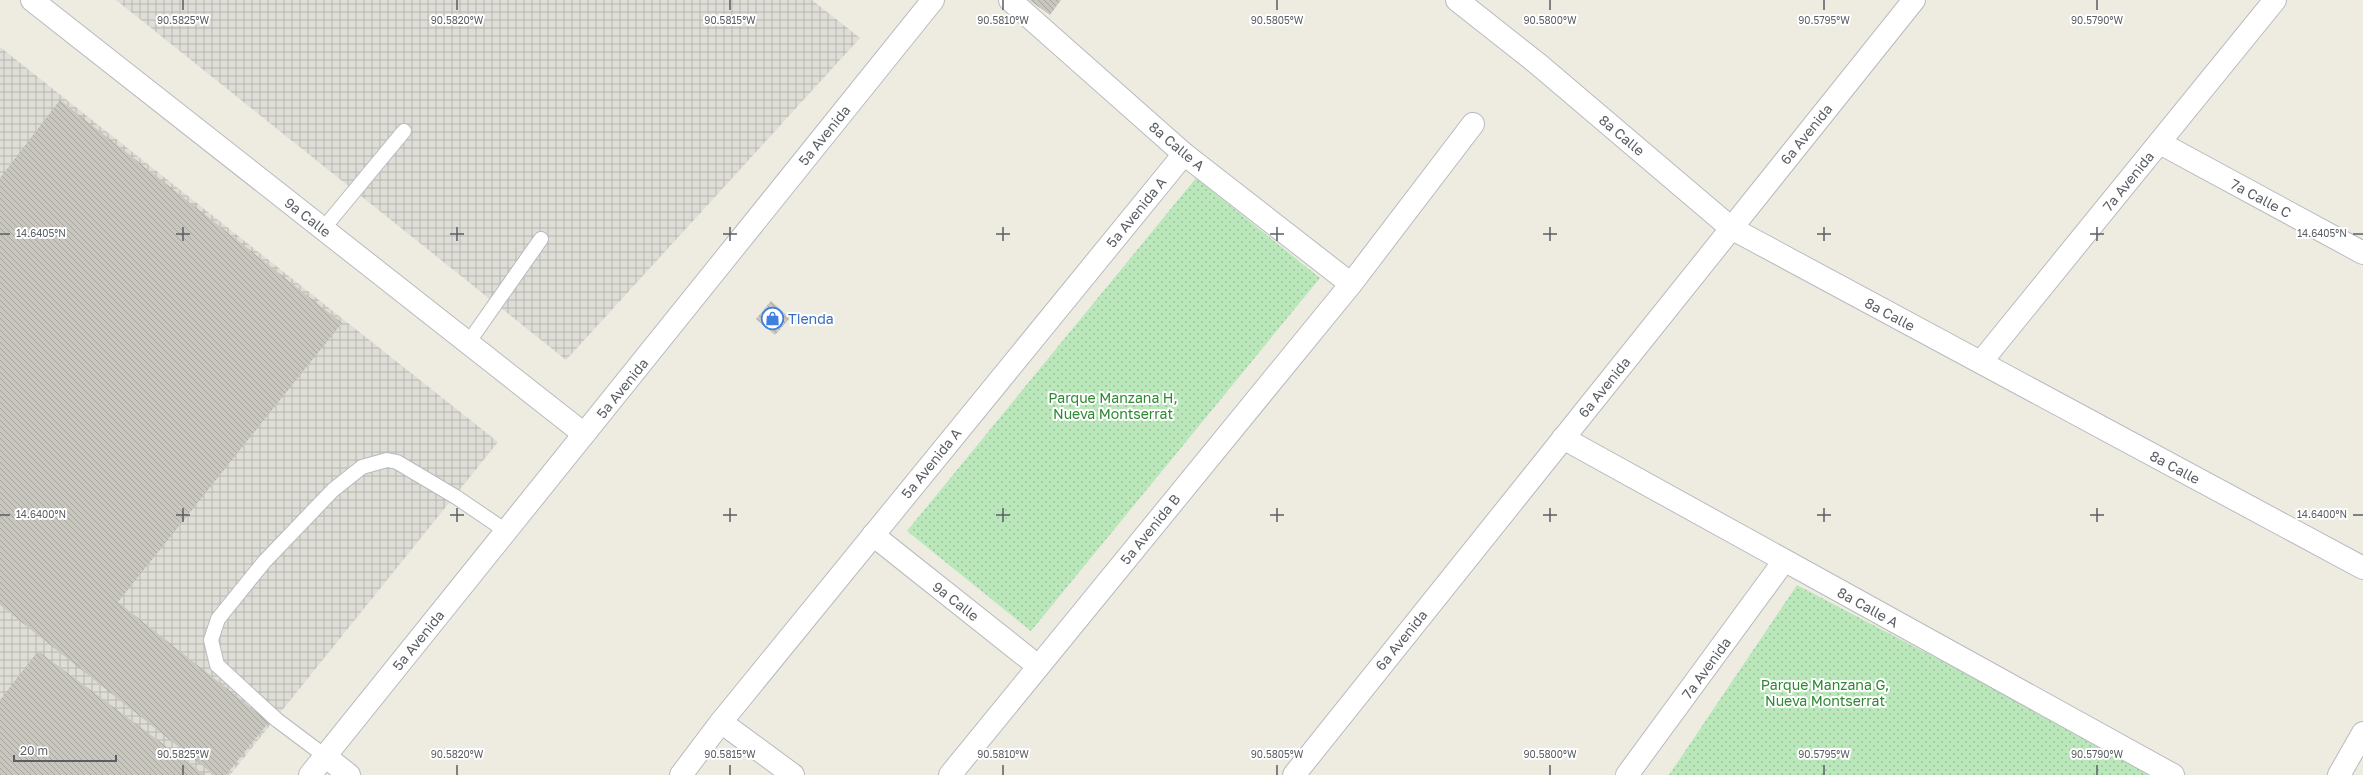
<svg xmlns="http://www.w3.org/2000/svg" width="2363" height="775" font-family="'Golos Text',sans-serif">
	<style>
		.industrial { fill: url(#industrial-grid) }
		.park { fill: url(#park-dots) }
		.building { fill: url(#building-back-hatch) }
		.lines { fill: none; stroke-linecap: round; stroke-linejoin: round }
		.lane-casing { stroke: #b7babf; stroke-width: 16 }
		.street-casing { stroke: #b7babf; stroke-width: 24 }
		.secondary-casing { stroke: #b7bbc1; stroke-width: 24 }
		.lane { stroke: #fff; stroke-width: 14 }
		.street { stroke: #fff; stroke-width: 22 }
		.secondary { stroke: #fff; stroke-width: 22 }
		.ticks { fill: none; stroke: #5a5e64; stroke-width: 1.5 }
		.labels { text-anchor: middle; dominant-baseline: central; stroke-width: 4; stroke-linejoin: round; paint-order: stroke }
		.street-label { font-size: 14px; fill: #5a5e64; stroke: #fff }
		.shop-label { font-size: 14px; fill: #366cbe; stroke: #fff; text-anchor: start }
		.park-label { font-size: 14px; fill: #2e8732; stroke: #fff }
		.ticks-label { font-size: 10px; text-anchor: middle; fill: #5a5e64; stroke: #fff; stroke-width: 4; stroke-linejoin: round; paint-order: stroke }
	</style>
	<defs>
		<pattern id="industrial-grid" width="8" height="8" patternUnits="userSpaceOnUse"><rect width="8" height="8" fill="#deddd6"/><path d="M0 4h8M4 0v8" fill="none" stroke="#b7b6b1"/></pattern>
		<pattern id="park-dots" width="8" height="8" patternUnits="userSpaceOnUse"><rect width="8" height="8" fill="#bbe8bb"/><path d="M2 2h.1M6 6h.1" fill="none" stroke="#9bbf9c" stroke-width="1.8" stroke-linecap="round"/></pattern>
		<pattern id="building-back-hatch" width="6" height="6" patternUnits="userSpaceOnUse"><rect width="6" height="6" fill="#c9c6be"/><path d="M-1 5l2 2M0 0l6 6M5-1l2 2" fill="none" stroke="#a6a49e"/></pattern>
	</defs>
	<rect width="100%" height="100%" fill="#eeebe1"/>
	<g class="industrial">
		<path d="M116,0H812L860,38L566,360Z"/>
		<path d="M0,47L498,442L230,775H0Z"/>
	</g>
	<g class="park">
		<path d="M1196,178L1320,278L1031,631L907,531Z"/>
		<path d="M1797,585L2159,775H1669Z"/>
	</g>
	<g class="building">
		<path d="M1029,0H1061L1050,15Z"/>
		<path d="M60,100L342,323L118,602L269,722L226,775H214L0,605V178Z"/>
		<path d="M771,301L790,318L775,335L756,319Z"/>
		<path d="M38,651L205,775H0V700Z"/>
	</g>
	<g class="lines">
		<defs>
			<g id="lane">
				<path d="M323,229L404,131"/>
				<path d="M468,343L541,239"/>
				<path d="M325,756L277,720L217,665L211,640L218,619L264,562L333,490L362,467L387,460L397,462L456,497L506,531"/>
			</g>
			<g id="street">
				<path d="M32,0L584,434"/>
				<path d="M1010,0L1184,154L1351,284"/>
				<path d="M1457,0L1538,64L1731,228L2363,568"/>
				<path d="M2160,143L2363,253"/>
				<path d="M1981,362L2275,0"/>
				<path d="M1563,438L2173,775"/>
				<path d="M873,535L1038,666"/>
				<path d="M721,722L793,775"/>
				<path d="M325,756L349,775"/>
				<path d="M681,775L721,722L1184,154"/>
				<path d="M950,775L1351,284L1473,124"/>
				<path d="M1294,775L1914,0"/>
				<path d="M1627,775L1784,561"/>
				<path d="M2339,775L2363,733"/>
			</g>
			<path id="secondary" d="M310,775L933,0"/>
		</defs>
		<use href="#lane" class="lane-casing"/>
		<use href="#street" class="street-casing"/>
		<use href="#secondary" class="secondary-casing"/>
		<use href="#lane" class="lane"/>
		<use href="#street" class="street"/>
		<use href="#secondary" class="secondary"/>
	</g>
	<path class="ticks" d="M183,0V10M457,0V10M730,0V10M1003,0V10M1277,0V10M1550,0V10M1824,0V10M2097,0V10M183,227V241M457,227V241M730,227V241M1003,227V241M1277,227V241M1550,227V241M1824,227V241M2097,227V241M0,234H10M176,234H190M450,234H464M723,234H737M996,234H1010M1270,234H1284M1543,234H1557M1817,234H1831M2090,234H2104M2353,234H2363M183,508V522M457,508V522M730,508V522M1003,508V522M1277,508V522M1550,508V522M1824,508V522M2097,508V522M0,515H10M176,515H190M450,515H464M723,515H737M996,515H1010M1270,515H1284M1543,515H1557M1817,515H1831M2090,515H2104M2353,515H2363M183,765V775M457,765V775M730,765V775M1003,765V775M1277,765V775M1550,765V775M1824,765V775M2097,765V775"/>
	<defs>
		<symbol id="shop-ring" viewBox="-11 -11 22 22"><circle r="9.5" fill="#fff" stroke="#3f7fe0" stroke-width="1.5"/><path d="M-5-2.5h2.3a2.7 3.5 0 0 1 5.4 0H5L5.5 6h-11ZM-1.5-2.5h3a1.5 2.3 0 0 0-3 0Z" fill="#3f7fe0"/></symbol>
	</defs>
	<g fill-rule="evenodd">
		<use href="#shop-ring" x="760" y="306" width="25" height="25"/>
	</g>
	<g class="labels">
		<g class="street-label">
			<text transform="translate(1806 134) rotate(-51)">6a Avenida</text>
			<text transform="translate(824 135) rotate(-51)">5a Avenida</text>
			<text transform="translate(1622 135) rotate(40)">8a Calle</text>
			<text transform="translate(1177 146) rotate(40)">8a Calle A</text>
			<text transform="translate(2128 181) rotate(-51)">7a Avenida</text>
			<text transform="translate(2261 198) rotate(28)">7a Calle C</text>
			<text transform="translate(1136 212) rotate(-51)">5a Avenida A</text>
			<text transform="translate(308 217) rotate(38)">9a Calle</text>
			<text transform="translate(1890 314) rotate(28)">8a Calle</text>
			<text transform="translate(1604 387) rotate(-51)">6a Avenida</text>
			<text transform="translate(622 388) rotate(-51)">5a Avenida</text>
			<text transform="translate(931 463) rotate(-51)">5a Avenida A</text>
			<text transform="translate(2175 467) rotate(28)">8a Calle</text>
			<text transform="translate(1150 529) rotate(-51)">5a Avenida B</text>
			<text transform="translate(956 601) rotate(38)">9a Calle</text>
			<text transform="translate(1868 607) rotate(29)">8a Calle A</text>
			<text transform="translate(418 640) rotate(-51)">5a Avenida</text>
			<text transform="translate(1401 640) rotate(-51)">6a Avenida</text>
			<text transform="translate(1706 668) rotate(-54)">7a Avenida</text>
		</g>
		<g class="shop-label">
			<text x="788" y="318">Tienda</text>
		</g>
		<g class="park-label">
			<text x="1113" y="397">Parque Manzana H,<tspan x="1113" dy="16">Nueva Montserrat</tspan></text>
			<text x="1825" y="684">Parque Manzana G,<tspan x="1825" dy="16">Nueva Montserrat</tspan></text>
		</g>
	</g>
	<g class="ticks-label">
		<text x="183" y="24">90.5825°W</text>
		<text x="457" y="24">90.5820°W</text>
		<text x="730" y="24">90.5815°W</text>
		<text x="1003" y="24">90.5810°W</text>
		<text x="1277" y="24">90.5805°W</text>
		<text x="1550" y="24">90.5800°W</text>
		<text x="1824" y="24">90.5795°W</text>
		<text x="2097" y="24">90.5790°W</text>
		<text x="41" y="237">14.6405°N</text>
		<text x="2322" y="237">14.6405°N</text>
		<text x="41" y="518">14.6400°N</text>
		<text x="2322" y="518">14.6400°N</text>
		<text x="183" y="758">90.5825°W</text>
		<text x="457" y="758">90.5820°W</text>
		<text x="730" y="758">90.5815°W</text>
		<text x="1003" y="758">90.5810°W</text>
		<text x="1277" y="758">90.5805°W</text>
		<text x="1550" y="758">90.5800°W</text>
		<text x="1824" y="758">90.5795°W</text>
		<text x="2097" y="758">90.5790°W</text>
	</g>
	<path d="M14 755v6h102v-6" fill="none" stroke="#5a5e64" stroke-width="2"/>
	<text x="20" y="755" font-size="12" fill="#5a5e64" stroke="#ffffff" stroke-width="3" paint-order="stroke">20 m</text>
</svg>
